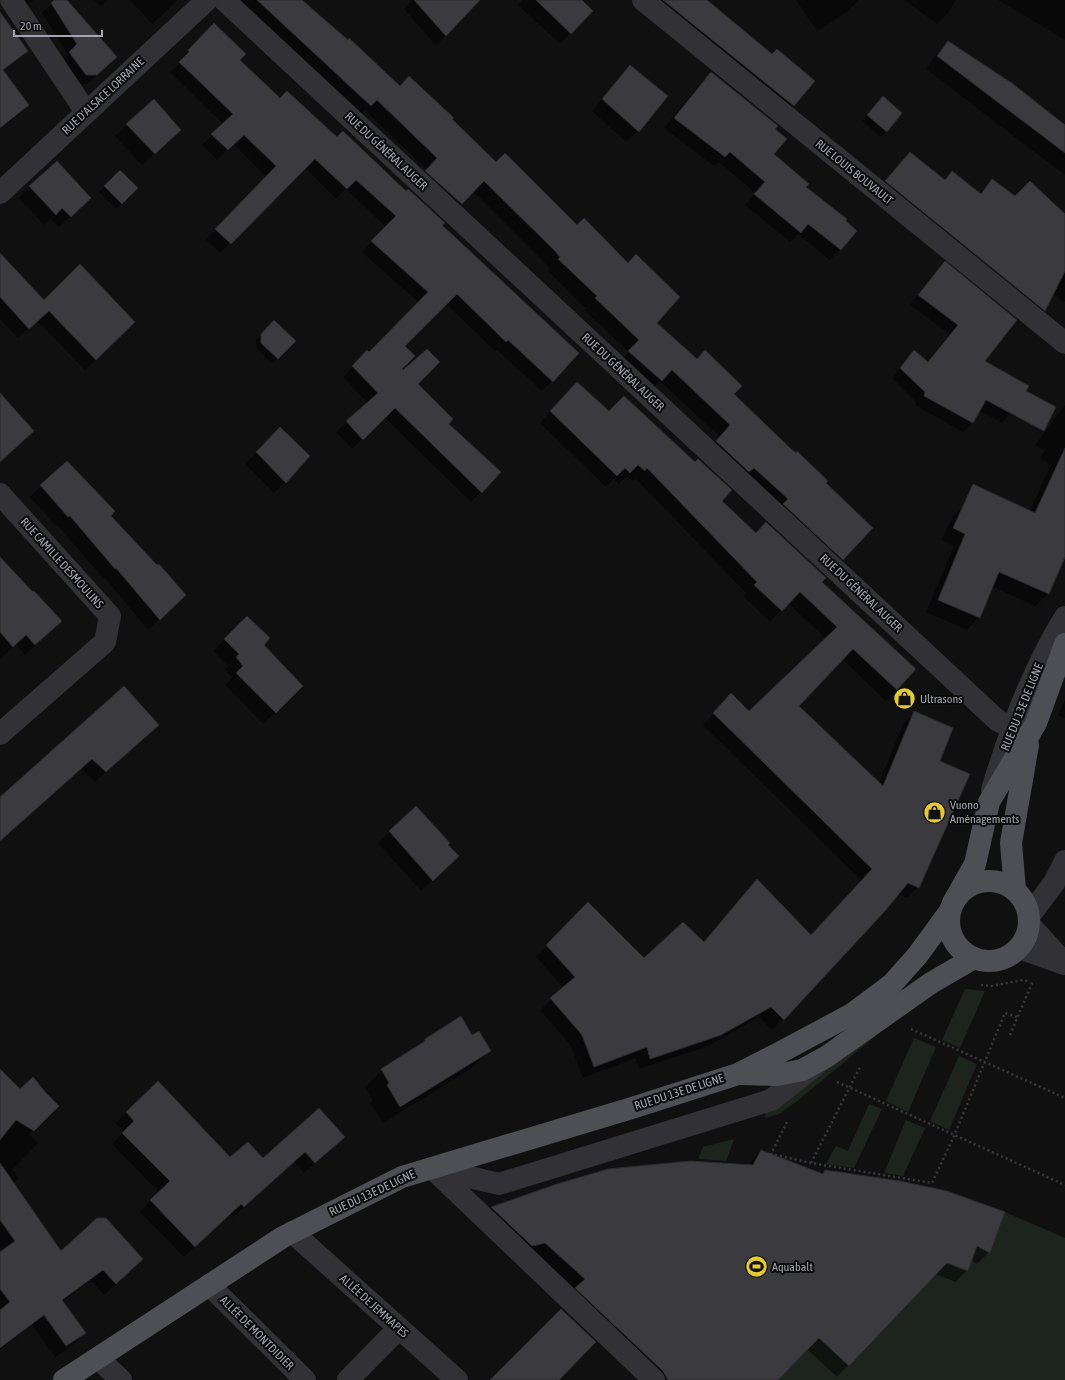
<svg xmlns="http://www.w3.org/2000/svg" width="1065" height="1380" font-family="'Asap Condensed',sans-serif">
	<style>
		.green { fill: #1d241e }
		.shadow { fill: #0007 }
		.building { fill: #3b3a3e; stroke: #2b2a2d }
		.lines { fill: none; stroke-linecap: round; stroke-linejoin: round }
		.path { stroke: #38383d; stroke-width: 2.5; stroke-dasharray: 2 3; stroke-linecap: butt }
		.minor { stroke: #323136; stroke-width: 22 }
		.major { stroke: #4e4e55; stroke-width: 22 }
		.labels { text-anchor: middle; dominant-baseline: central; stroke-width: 4; stroke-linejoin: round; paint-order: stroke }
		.street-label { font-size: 12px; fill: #a2a4b1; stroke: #0b0b0c }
		.poi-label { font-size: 12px; fill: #a2a4b1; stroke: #0b0b0c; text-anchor: start }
	</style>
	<rect width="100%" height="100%" fill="#101011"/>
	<g class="green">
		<path d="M965,989L985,991L960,1048L942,1040Z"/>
		<path d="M889,1025L796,1102L779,1114L766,1118L763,1107L875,1029Z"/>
		<path d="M914,1038L936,1047L908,1112L886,1101Z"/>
		<path d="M959,1056L977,1064L949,1130L930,1121Z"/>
		<path d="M869,1104L882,1109L854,1168L826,1164L836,1146L848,1151Z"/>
		<path d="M906,1120L925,1128L903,1176L884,1173Z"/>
		<path d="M734,1139L726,1161L698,1159L703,1147Z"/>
		<path d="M1005,1212L1065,1238V1380H778L819,1338L849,1366L947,1263L977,1246L990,1253Z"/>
	</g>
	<g class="shadow">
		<path d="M14,0H34L20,9Z"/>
		<path d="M56,0H65L106,66L87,84H77L61,62L68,54L42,13Z"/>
		<path d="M94,0H108L101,6Z"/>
		<path d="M130,0H178L152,24Z"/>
		<path d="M242,0H301L400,87L451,119L655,323L825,483L842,559L831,570L705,453L720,437L660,381L650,392L618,363L629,352L584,310L586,308L548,271L550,269L543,261L473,191L450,215L415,182L427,170L365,110L359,117L242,7Z"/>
		<path d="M410,0H479L436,46L404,9L411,2Z"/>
		<path d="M523,0H580L592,11L560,44L518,5Z"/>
		<path d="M635,0H706L772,55L814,81L793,106L782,117Z"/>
		<path d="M796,0H857L858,1L847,12L817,31Z"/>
		<path d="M904,0H956L948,13L937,24Z"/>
		<path d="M998,0H1065V40Z"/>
		<path d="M0,14L26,51L15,62L2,72L28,105L17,116L0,129Z"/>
		<path d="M204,34L238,60L280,99L337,139L441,225L552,381L542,391L497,350L495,351L446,304L404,346L400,369L416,384L448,424L481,492L471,502L384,417L352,449L336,432L368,403L343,377L367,352L369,353L418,302L362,252L386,227L346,189L336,199L305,168L220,253L206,240L267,177L233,144L217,160L202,145L223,124L170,72L180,63L179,61Z"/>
		<path d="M948,42L1065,126V175L926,69L936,55Z"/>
		<path d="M711,73L774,129L773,154L805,187L856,232L830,260L798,234L790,242L745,205L755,193L719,162L714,166L664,128L701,83Z"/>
		<path d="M619,78L666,96L638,131L626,142L592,111Z"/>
		<path d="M877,103L900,113L881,137L862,121Z"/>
		<path d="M127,125L168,141L142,165L115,136Z"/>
		<path d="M910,153L944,181L952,173L979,193L992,180L1015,198L1065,215V302L1053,294L1044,310L1032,322L873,193Z"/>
		<path d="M120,172L137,188L116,209L99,192Z"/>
		<path d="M30,187L78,209L59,227L50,219L44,225L19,198Z"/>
		<path d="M0,263L44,302L134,322L85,370L37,321L18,338L0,319Z"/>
		<path d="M945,263L984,362L1011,413L1002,423L979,410L972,423L963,432L915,405L916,402L892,378L914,352L927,362L949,334L910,305L935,272Z"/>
		<path d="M274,322L294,341L272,364L256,348V340Z"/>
		<path d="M566,394L609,412L721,501L756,534L821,582L897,690L886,701L842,659L797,706L879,783L903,724L915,713L938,762L918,887L907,898L897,894L772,1030L759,1017L709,1046L639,1069L636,1058L583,1078L571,1046L540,1010L564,988L536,957L588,904L643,960L703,943L746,892L811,936L862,881L703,725L720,706L749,713L826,639L788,603L770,622L743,596L746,593L636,479L633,481L626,476L619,484L614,479L606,487L540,423Z"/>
		<path d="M1065,405V555L1048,594L1035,606L993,587L979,617L967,630L926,612L954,546L941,540L952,518L964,506L1029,512L1051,465L1040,459L1044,450L1035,445Z"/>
		<path d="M280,429L285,482L274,493L245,464Z"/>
		<path d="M66,462L174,606L148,630L105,578L104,579L58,526L57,527L30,497Z"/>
		<path d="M0,558L61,621L25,655L16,644L0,659Z"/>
		<path d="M247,617L262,645L302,686L263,724L225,685L232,678L225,669L228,666L213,651Z"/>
		<path d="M1065,700V718L1058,715Z"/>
		<path d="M147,736L95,782L81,769L0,841V797Z"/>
		<path d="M416,808L446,868L421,891L378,843Z"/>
		<path d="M472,1037L490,1051L472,1068L383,1123L370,1103L373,1101L365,1087L382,1070L421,1044L426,1040Z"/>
		<path d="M158,1083L230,1158L262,1160L319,1110L333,1147L304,1173L294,1162L233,1217L230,1214L184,1257L140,1212L159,1192L112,1144L124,1132L116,1123Z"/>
		<path d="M20,1091L58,1106L29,1134L38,1143L12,1170L19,1178L13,1184L61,1252L131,1270L104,1295L91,1280L62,1302L85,1333L74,1344L55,1357L32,1325L0,1350V1253L3,1251L0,1247V1092Z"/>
		<path d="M761,1151L822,1174L825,1171L900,1182L989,1252L977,1264L971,1260L967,1270L956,1282L935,1274L837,1377L807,1349L777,1380H649L480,1219L491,1208L558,1185L748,1165Z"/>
	</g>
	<g class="building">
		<path d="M54,0H67L117,57L97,75H86L69,52L77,44L51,3Z"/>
		<path d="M257,0H302L348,40L349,38L400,86L409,76L454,118L452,119L496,162L505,153L577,225L584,218L628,263L636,254L680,297L657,323L697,359L705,350L742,386L734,394L790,448L796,453L797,451L828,481L826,483L873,528L843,560L783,504L788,499L754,468L749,472L716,441L730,425L672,370L662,381L628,351L639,340L595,298L597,296L558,259L560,257L554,250L484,181L462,204L425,171L437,158L377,100L371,106Z"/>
		<path d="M414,0H480L446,36Z"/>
		<path d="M536,0H582L593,11L571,34Z"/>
		<path d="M663,0H707L772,54L777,49L815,81L794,106Z"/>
		<path d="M0,12L28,51L3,70L29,105L0,128Z"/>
		<path d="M214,23L246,54L240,60L280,98L287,91L337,137L343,131L406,191L408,189L445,223L442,225L579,353L553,382L508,340L506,342L457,294L405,346L415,356L402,369L403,370L427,349L440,362L418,384L453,419L449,424L501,472L482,493L395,408L363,440L346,421L378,393L352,366L367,350L369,352L428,292L371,241L396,216L356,180L347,189L315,159L231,244L215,229L276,166L244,135L228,150L211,134L233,114L179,62L189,52L188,50Z"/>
		<path d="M948,41L1013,84L1065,125V153L937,56Z"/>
		<path d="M630,65L668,96L639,132L602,99Z"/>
		<path d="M711,72L778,126L775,129L787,139L774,154L809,184L806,187L847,219L846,221L857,231L841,250L808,224L801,233L754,194L765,182L730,152L725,157L674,118Z"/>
		<path d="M883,96L902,113L887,132L867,115Z"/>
		<path d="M154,99L181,130L155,154L126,124Z"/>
		<path d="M910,152L945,180L952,171L981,194L992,179L1015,196L1030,181L1065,214V271L1045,311L885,181Z"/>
		<path d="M57,161L91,198L71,217L62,208L56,215L29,186Z"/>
		<path d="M120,170L138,188L122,204L104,186Z"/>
		<path d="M0,253L44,300L80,264L135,322L96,360L49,311L29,329L0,297Z"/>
		<path d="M945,261L1017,320L985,361L1029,386L1026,391L1056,407L1044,431L986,400L973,423L924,396L925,392L900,368L914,350L928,362L958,325L918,295Z"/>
		<path d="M274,320L296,341L278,359L261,343V334Z"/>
		<path d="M577,382L609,411L624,396L695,462L698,459L732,490L722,501L756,533L766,522L826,578L822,582L916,669L897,690L853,649L799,706L883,786L914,711L953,728L940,761L970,774L919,888L908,883L885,911L784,1020L771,1007L721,1035L650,1059L647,1047L594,1067L582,1035L550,998L575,977L546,945L588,902L644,958L683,922L704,942L757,879L811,935L872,869L713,713L731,693L749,711L837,627L800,592L782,611L754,585L757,582L647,468L645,471L638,465L630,473L625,468L617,476L550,411Z"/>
		<path d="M0,393L34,431L0,462Z"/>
		<path d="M280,427L310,456L286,483L256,452Z"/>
		<path d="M1065,448V557L1049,594L999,572L980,618L938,600L965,534L953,528L973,484L1035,513Z"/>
		<path d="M67,461L115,511L111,516L157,565L159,564L186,595L160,620L116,568L115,569L70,516L68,517L40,485Z"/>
		<path d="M0,557L33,592L34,591L62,621L35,645L26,635L13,647L0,632Z"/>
		<path d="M247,616L270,638L264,645L303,686L276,713L236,673L243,666L236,657L239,654L224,639Z"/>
		<path d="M124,686L159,725L106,772L92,759L0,841V797Z"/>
		<path d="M416,806L450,843L448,845L459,856L433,881L389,831Z"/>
		<path d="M461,1016L472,1035L479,1031L491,1051L400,1107L387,1085L389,1083L381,1069L425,1041V1039Z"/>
		<path d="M0,1069L20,1089L33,1077L46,1093L59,1106L34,1131L16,1120L0,1140Z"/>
		<path d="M158,1081L230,1157L248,1142L263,1158L319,1108L345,1137L315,1163L305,1152L244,1207L241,1204L195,1247L150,1200L170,1181L122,1133L134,1121L126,1112Z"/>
		<path d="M761,1150L823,1174L825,1170L900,1181L947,1191L1005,1212L990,1253L977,1246L968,1271L947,1263L849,1366L819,1338L778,1380H668L663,1371L575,1288L585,1279L545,1243L532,1246L491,1207L557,1184L608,1169L690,1161L753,1165Z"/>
		<path d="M0,1163L61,1251L97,1218H106L143,1259L116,1284L103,1270L62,1300L86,1333L66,1346L44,1315L0,1348V1310L10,1302L0,1289V1252L15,1241L0,1220Z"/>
		<path d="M561,1309L596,1342L559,1380H490Z"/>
	</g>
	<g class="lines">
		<g class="path">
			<path d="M981,985L991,986L1023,980L1028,981"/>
			<path d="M911,1029L1065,1098"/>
			<path d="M1010,1035L1033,981"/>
			<path d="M837,1082L1065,1185"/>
			<path d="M787,1122L771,1154L811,1163L932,1183L954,1136L1005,1013L1017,1017"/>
			<path d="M811,1163L860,1067"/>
		</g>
		<g class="minor">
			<path d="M11,0L86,112"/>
			<path d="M224,0L998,721L1030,734"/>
			<path d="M643,0L1065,343"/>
			<path d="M0,193L207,0"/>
			<path d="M0,494L110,616L105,642L0,734"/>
			<path d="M992,790C1010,730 1032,670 1065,617"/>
			<path d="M1029,916L1054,883L1065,861"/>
			<path d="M1029,924L1065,964"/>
			<path d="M1019,948L1064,964"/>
			<path d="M431,1168L499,1184L771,1100L817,1064"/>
			<path d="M432,1168L654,1380"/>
			<path d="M292,1232L457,1380"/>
			<path d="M209,1285L305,1380"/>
			<path d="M98,1358L121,1380"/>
			<path d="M348,1380L399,1328"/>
		</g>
		<g class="major">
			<circle cx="989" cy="921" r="40"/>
			<path d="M1015,890L1011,843L1028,745"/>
			<path d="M953,903L975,864L989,802L1036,723L1065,644"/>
			<path d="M741,1074L777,1075L802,1070L826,1057L931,983L974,958"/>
			<path d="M64,1380L283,1237L402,1177L632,1108L738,1074L779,1053L852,1014L892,984L917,956L950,911"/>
		</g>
	</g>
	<defs>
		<symbol id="shop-disc" viewBox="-11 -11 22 22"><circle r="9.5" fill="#e5c935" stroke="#0b0b0c"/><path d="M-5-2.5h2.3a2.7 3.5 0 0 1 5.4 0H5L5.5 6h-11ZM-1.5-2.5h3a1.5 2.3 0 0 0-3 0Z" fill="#111"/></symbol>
		<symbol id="stadium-disc" viewBox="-11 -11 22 22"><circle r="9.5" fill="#e5c935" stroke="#0b0b0c"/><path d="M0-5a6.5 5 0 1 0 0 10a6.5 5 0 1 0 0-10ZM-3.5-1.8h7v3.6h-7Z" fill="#111"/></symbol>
	</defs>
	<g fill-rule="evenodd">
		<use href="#shop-disc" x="892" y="686" width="25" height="25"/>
		<use href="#shop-disc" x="922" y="800" width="25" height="25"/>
		<use href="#stadium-disc" x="744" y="1254" width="25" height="25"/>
	</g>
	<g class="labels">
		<g class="street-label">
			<text transform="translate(103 96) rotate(-43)">RUE D'ALSACE LORRAINE</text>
			<text transform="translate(386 151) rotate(43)">RUE DU GÉNÉRAL AUGER</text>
			<text transform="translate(854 172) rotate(39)">RUE LOUIS BOUVAULT</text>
			<text transform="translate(623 372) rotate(43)">RUE DU GÉNÉRAL AUGER</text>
			<text transform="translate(62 563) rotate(48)">RUE CAMILLE DESMOULINS</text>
			<text transform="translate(861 593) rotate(43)">RUE DU GÉNÉRAL AUGER</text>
			<text transform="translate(1022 707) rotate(-68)">RUE DU 13E DE LIGNE</text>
			<text transform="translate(679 1092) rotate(-18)">RUE DU 13E DE LIGNE</text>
			<text transform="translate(372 1193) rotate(-25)">RUE DU 13E DE LIGNE</text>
			<text transform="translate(374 1306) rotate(42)">ALLÉE DE JEMMAPES</text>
			<text transform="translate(257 1333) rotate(45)">ALLÉE DE MONTDIDIER</text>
		</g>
		<g class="poi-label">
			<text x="920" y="699">Ultrasons</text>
			<text x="950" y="805">Vuono<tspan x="950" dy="14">Aménagements</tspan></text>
			<text x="772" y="1267">Aquabalt</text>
		</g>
	</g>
	<path d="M14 30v6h88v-6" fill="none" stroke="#a2a4b1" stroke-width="2"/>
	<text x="20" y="30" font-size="12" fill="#a2a4b1" stroke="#0b0b0c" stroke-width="3" paint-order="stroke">20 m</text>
</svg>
